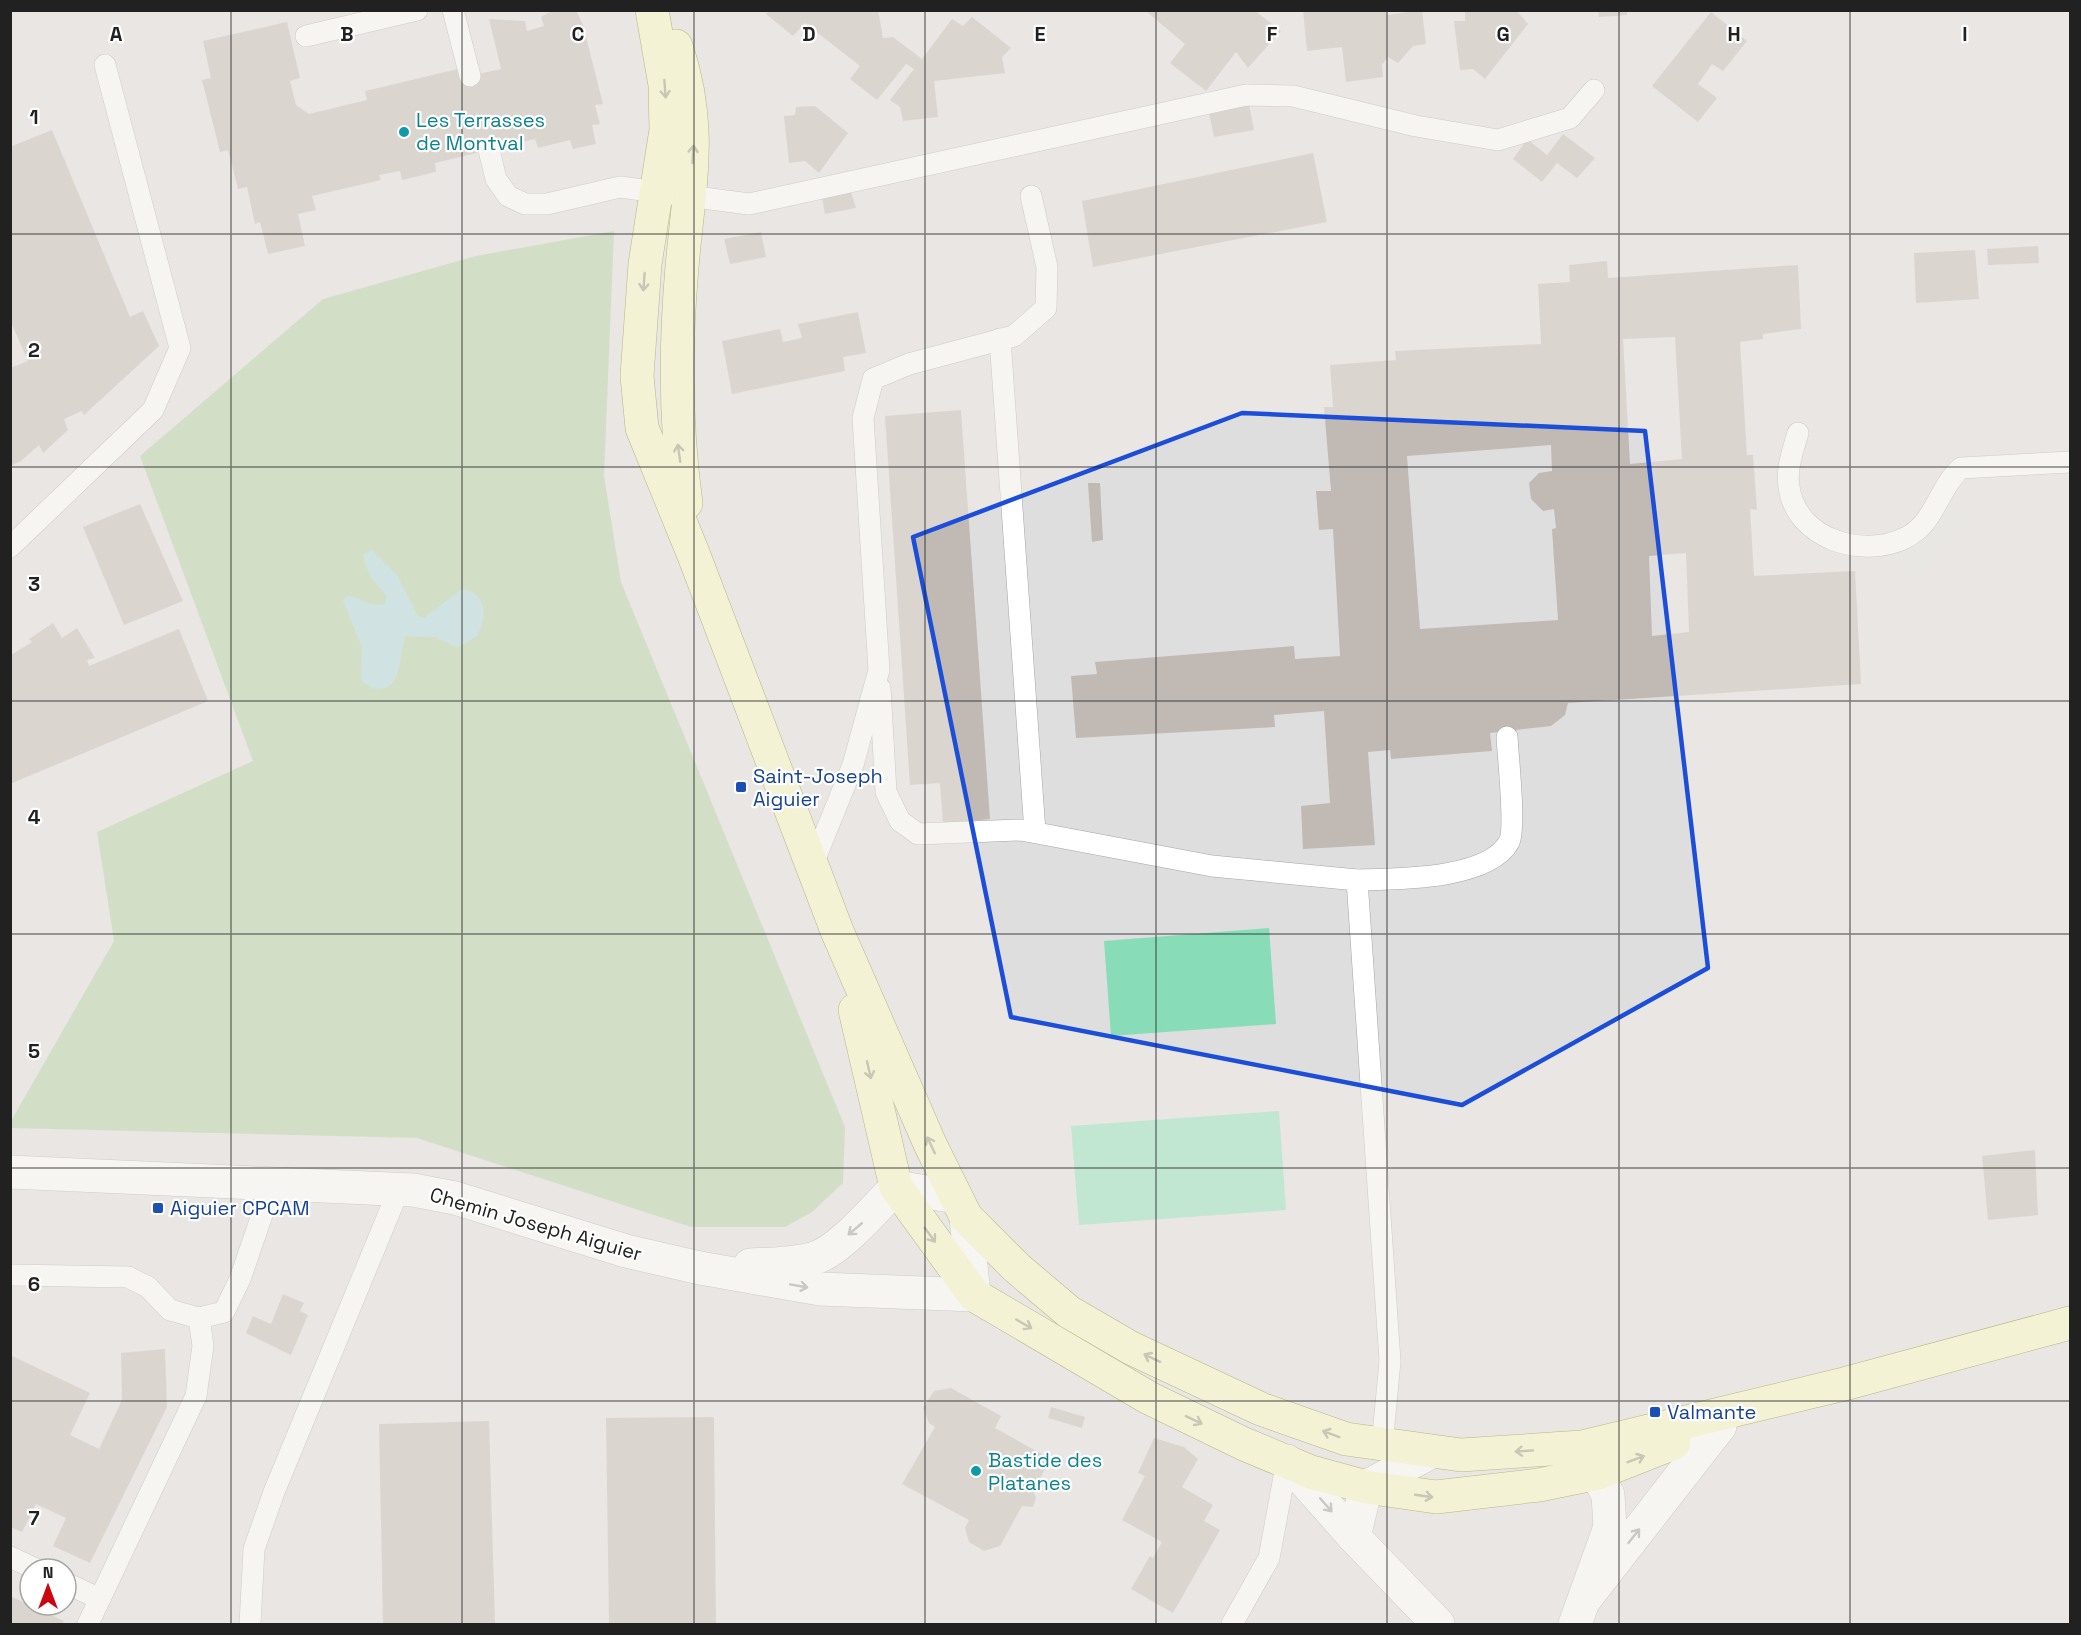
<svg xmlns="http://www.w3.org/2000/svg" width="2081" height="1635" font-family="'Space Grotesk',sans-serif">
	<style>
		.residential { fill: #dfdede; fill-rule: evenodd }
		.forest { fill: #aecf9e }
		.pitch { fill: #88ddb8 }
		.parking { fill: #e1e1e1 }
		.water { fill: #aad4dd }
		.building { fill: #c1b9b4; fill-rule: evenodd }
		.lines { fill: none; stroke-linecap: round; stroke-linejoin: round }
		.lane-casing { stroke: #a5a5a5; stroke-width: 22 }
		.street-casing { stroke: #a5a5a5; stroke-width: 34 }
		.secondary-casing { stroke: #707708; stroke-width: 34 }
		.lane { stroke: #fff; stroke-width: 21 }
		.street { stroke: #fff; stroke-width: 33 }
		.secondary { stroke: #f8f8be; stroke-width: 33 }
		.oneway { stroke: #979777 }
		.oneway2 { stroke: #9b9b9b }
		.marked { fill: none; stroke: #1d4ed8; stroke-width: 4.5; stroke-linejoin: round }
		.grid { fill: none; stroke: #212121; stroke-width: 1.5; stroke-opacity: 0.55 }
		.culture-dot { fill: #0f9aa8; stroke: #fff; stroke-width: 2 }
		.transit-dot { fill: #1a4fb4; stroke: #fff; stroke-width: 2 }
		.labels { text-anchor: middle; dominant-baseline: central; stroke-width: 4.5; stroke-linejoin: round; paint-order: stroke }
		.culture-label { font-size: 20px; fill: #0d838f; stroke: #fff; text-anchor: start }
		.transit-label { font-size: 20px; fill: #164399; stroke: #fff; text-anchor: start }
		.street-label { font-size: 20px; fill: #212121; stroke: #fff }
		.grid-label { font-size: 20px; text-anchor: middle; font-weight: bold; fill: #212121; stroke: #fff; stroke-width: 4.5; stroke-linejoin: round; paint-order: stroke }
	</style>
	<rect width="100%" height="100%" fill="#f1ede8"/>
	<path class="residential" d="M11,11H2070V1624H11ZM30,1569H66V1605H30Z"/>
	<path class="forest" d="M614,231L604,476L621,582L845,1127L843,1183L812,1212L785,1227H691L417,1138L11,1128V1121L114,941L97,832L253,761L140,456L323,299L476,256Z"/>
	<g class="pitch">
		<path d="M1269,928L1276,1024L1111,1036L1104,941Z"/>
		<path d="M1279,1111L1286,1210L1079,1225L1071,1126Z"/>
	</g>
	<path class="parking" d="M1938,500L1973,513L1961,537L1943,561L1920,577L1894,582L1886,544Z"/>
	<path class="water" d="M372,550L397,575L418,616L424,618L462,589C488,594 487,617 477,636L458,648L436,637L405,636C399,653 403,686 381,689C372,690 367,686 361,679L362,647L343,601L346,596C361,596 370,610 385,603L387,596C375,583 366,573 363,554Z"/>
	<g class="building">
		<path d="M553,10H576L583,25L603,104L595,105L600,124L592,125L596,144L573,149L570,140L538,148L535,139L435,163L436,172L402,180L400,171L379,175L381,180L312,196L316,210L298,214L305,246L268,254L260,222L255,224L247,187L238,189L228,150L220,152L202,80L211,78L203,41L287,22L300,78L290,81L296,105L309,114L367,100L365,91L458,69L460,78L501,69L489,19L525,21L527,31L544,26L541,17Z"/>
		<path d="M769,10H878L883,38L893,37L922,59L952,19L963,26L972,17L1011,48L1002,57L1005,73L934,81L938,117L903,121L900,107L890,100L914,69L906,64L877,100L850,79L860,66L805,23L793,36L766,14Z"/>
		<path d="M1150,10H1254L1281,31L1248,68L1236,52L1206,91L1170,63L1185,44L1148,13Z"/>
		<path d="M1303,10H1386L1387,15L1422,10L1426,44L1413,46L1398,63L1388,57L1382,65L1383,77L1346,82L1342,47L1307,51Z"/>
		<path d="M1465,10H1516L1528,24L1485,79L1473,69L1460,70L1454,21H1465Z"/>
		<path d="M1598,10H1627V15L1599,17Z"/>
		<path d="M1711,12L1747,41L1723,71L1712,64L1698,84L1717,98L1698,122L1652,86Z"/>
		<path d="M1249,104L1254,130L1214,137L1209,113Z"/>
		<path d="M815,106L848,133L819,173L805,161L789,163L784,116L795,115L796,107Z"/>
		<path d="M52,130L130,317L143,311L159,346L84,415L82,411L64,419L68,430L43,453L39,445L21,461L10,466V368L28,361L10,320V147Z"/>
		<path d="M1563,134L1595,158L1577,178L1557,163L1542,182L1513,159L1527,139L1547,155Z"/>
		<path d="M1313,153L1327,222L1093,267L1082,201Z"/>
		<path d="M851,192L856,208L825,214L822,198Z"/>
		<path d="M761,232L766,257L730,264L724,239Z"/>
		<path d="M2038,246L2039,263L1988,265L1987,249Z"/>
		<path d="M1975,250L1979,299L1916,303L1914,253Z"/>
		<path d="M1607,261L1608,278L1798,265L1801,329L1763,334V339L1740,342L1747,455H1753L1757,510L1750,509L1754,576L1855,571L1861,684L1568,703L1565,715L1551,726L1490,733L1492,751L1391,759L1390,750L1368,752L1375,845L1303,849L1301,806L1330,803L1324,711L1274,715L1275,727L1076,738L1071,676L1097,674L1095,662L1294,646L1295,659L1340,656L1333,529L1319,530L1316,491H1331L1324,407H1333L1330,365L1396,360L1395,351L1541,344L1538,284L1570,282L1569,265ZM1675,337L1682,459L1630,464L1623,339ZM1551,445L1552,471L1539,473L1529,483L1531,499L1543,511L1554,509L1556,528L1552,529L1558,620L1420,629L1407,456ZM1686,553L1689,632L1652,636L1649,556Z"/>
		<path d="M858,312L866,353L843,357L845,371L732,394L722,341L780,329L783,342L802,338L798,324Z"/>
		<path d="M961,410L990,819L943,824L940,783L910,785L885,416Z"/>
		<path d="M1088,483H1100L1103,540L1092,542Z"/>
		<path d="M140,504L183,601L124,625L83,527Z"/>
		<path d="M53,623L62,638L77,628L95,658L87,660L89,666L179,629L208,701L10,784L11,655L32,642L29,639Z"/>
		<path d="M2035,1150L2038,1215L1988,1220L1982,1156Z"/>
		<path d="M283,1294L304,1303L300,1311L308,1315L291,1355L246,1333L253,1316L271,1324Z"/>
		<path d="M165,1349L167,1407L90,1563L53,1546L66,1518L36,1504L22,1532L10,1527V1355L90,1393L70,1435L99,1449L122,1400L121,1353Z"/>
		<path d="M951,1388L1001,1416L995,1428L1051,1459L1033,1490L1036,1498L1033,1507L1022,1506L1000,1546L984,1551L969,1542L965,1528L969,1520L902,1484L935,1427L929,1423L923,1408L934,1391Z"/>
		<path d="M1051,1407L1085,1417L1082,1428L1048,1418Z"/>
		<path d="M714,1417L716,1624H609L606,1418Z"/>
		<path d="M489,1421L495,1624H383L379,1424Z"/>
		<path d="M1154,1438L1184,1447L1198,1459L1182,1487L1213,1505L1204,1521L1220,1530L1173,1613L1131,1589L1150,1556L1153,1558L1162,1542L1122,1520L1145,1476L1138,1473Z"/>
		<path d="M10,1596L64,1621L62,1624H10Z"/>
	</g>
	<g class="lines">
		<defs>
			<g id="lane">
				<path d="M453,10L470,76"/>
				<path d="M306,36L417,10"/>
				<path d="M489,150L496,179L508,196L525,204H547L620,187L749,204L1246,95L1293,96L1416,126L1498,140L1570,118L1594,90"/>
				<path d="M1000,339L1035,832"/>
				<path d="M1798,433C1793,450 1786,469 1789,487C1796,539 1862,559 1905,538C1935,524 1938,488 1961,468L2070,462"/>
				<path d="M10,547L153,410L180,348L105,65"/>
				<path d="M880,688L886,792L900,821L918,834L1021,830L1212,866L1357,880"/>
				<path d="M812,866L853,765L879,670L863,418L873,379L909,364L1014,336L1046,308L1047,267L1031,196"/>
				<path d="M10,1275L128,1277L148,1287L170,1310L199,1318L224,1312L240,1279L273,1183"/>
				<path d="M1382,1446L1390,1361L1357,880C1395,879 1488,880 1509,842C1516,829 1508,756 1507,737"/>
				<path d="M10,1557L36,1569"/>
				<path d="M66,1583L100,1599"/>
				<path d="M88,1624L196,1396L203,1346L199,1318"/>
				<path d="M250,1624L254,1549L274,1492L399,1189"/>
				<path d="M1232,1624L1269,1558L1287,1461"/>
			</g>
			<g id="street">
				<path d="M10,1172L413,1190L455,1198L626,1251L700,1268L820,1289L974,1295L966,1217"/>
				<path d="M750,1265C771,1264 794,1264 815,1258C840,1250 877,1207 896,1187L956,1197"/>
				<path d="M1287,1461L1354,1537L1438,1624"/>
				<path d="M1354,1537L1366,1487L1431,1452"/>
				<path d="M1585,1599L1720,1426"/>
				<path d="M1575,1624L1610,1527L1608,1495L1584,1450"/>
			</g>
			<g id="secondary">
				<path d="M652,10L665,85L666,130L645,264L637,376L642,428L693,553L837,931L930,1144L966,1217L1017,1268L1069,1312L1131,1348L1261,1409L1346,1439L1461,1455L1582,1447L1844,1384L2070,1323"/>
				<path d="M676,46C704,129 689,184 682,267C675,346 675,424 686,503"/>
				<path d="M855,1010L896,1187L974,1295L1149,1398L1244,1444L1311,1472L1366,1487L1436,1497L1539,1485L1598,1473L1674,1443"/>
			</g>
		</defs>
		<use href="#lane" class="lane-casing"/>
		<use href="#street" class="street-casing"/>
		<use href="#secondary" class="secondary-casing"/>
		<use href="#lane" class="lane"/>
		<use href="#street" class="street"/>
		<use href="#secondary" class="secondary"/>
	</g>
	<defs><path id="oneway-shaft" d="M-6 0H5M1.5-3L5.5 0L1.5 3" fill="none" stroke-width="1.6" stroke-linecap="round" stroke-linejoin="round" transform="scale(1.5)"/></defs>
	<g class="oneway">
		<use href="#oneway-shaft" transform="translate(665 89) rotate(86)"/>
		<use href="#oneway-shaft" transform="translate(693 154) rotate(-87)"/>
		<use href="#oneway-shaft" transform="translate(644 282) rotate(94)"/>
		<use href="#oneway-shaft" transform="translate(679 453) rotate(-98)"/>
		<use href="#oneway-shaft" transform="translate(869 1070) rotate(77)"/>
		<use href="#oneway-shaft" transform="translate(931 1145) rotate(-115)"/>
		<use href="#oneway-shaft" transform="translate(930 1235) rotate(54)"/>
		<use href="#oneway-shaft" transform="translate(1024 1324) rotate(30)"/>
		<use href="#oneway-shaft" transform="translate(1152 1358) rotate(-155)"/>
		<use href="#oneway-shaft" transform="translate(1194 1420) rotate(26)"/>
		<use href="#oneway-shaft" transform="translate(1331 1434) rotate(-160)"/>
		<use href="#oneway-shaft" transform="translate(1524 1451) rotate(176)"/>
		<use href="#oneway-shaft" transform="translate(1636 1459) rotate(-21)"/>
		<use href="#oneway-shaft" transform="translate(1424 1496) rotate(8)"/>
	</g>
	<g class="oneway2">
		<use href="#oneway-shaft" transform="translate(855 1229) rotate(140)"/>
		<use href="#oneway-shaft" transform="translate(799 1286) rotate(10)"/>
		<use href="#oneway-shaft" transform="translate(1326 1505) rotate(49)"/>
		<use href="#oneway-shaft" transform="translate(1634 1536) rotate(-52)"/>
	</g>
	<path d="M0 0H2081V1635H0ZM1242,413L1645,431L1708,968L1462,1105L1011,1017L913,537Z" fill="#f1ede8" fill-opacity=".55" fill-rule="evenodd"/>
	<path class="marked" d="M1242,413L1645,431L1708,968L1462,1105L1011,1017L913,537Z"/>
	<path class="grid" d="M231,10V1624M462,10V1624M694,10V1624M925,10V1624M1156,10V1624M1387,10V1624M1619,10V1624M1850,10V1624M10,234H2070M10,467H2070M10,701H2070M10,934H2070M10,1168H2070M10,1401H2070"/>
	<g class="culture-dot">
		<circle cx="404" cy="132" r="6"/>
		<circle cx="976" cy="1471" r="6"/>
	</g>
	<g class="transit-dot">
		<rect x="735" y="781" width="12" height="12" rx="3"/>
		<rect x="152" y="1202" width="12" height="12" rx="3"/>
		<rect x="1649" y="1406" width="12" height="12" rx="3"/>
	</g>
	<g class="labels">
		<g class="culture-label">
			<text x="416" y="120">Les Terrasses<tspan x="416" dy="23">de Montval</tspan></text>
			<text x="988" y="1460">Bastide des<tspan x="988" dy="23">Platanes</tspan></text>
		</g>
		<g class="transit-label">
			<text x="753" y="776">Saint-Joseph<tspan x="753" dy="23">Aiguier</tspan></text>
			<text x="170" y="1208">Aiguier CPCAM</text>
			<text x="1667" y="1412">Valmante</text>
		</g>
		<g class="street-label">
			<text transform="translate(536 1224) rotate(16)">Chemin Joseph Aiguier</text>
		</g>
	</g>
	<g class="grid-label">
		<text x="116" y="41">A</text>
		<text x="347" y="41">B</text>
		<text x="578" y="41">C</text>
		<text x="809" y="41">D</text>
		<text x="1040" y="41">E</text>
		<text x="1272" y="41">F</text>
		<text x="1503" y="41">G</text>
		<text x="1734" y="41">H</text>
		<text x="1965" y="41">I</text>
		<text x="34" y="124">1</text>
		<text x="34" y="357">2</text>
		<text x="34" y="591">3</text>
		<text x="34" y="824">4</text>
		<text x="34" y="1058">5</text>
		<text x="34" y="1291">6</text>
		<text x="34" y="1525">7</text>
	</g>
	<rect width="2081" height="1635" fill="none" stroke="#212121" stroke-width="24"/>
	<g transform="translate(48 1587)"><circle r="28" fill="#ffffff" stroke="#a6a6a6" stroke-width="1.5"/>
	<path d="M0-4.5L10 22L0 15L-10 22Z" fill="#cb060f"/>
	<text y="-9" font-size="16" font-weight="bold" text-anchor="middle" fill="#212121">N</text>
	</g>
</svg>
